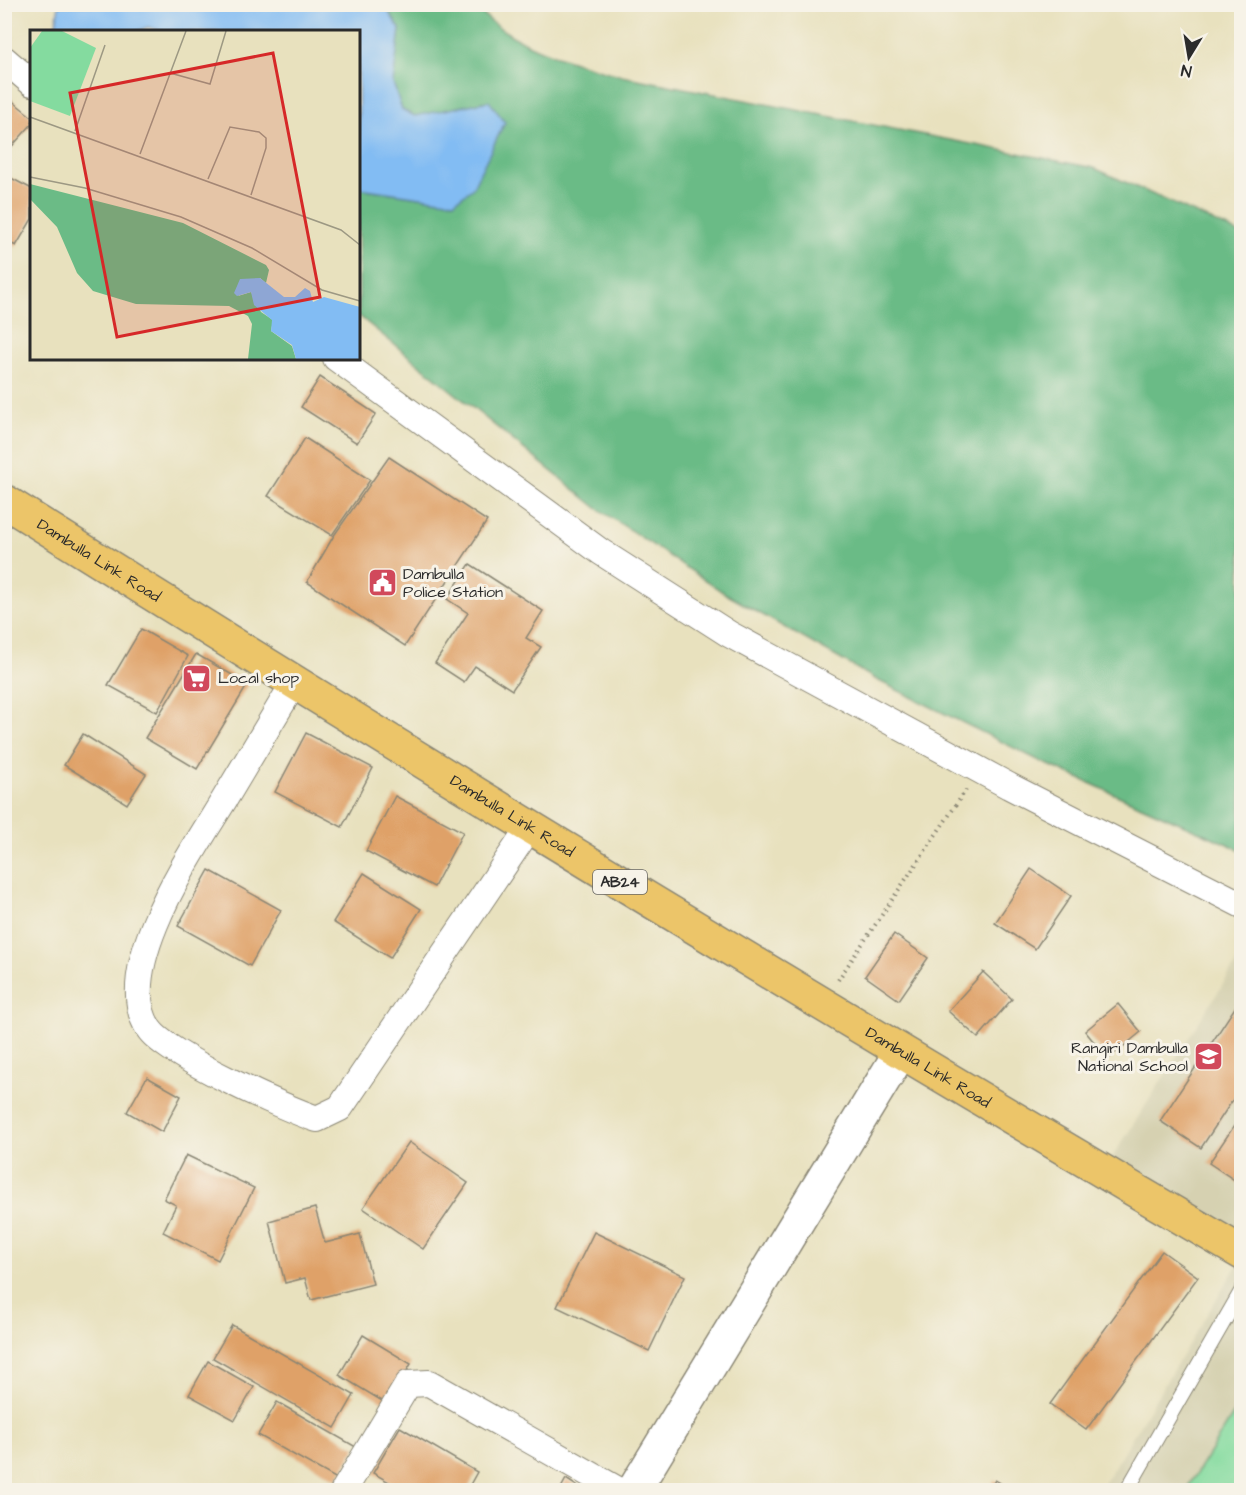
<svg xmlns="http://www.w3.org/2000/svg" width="1246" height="1495" font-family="'Architects Daughter',sans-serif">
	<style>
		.built { fill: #d6d1b1 }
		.green { fill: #84db9f; stroke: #588365; stroke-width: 1.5 }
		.forest { fill: #6bbb86; stroke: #4b7358; stroke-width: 1.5 }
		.water { fill: #82bcf3; stroke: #56748f; stroke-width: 1.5 }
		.building { fill: #dfa167 }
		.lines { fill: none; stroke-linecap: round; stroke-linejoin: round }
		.service-casing { stroke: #8a8674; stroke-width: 16 }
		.minor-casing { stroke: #8a8674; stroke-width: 28 }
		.tertiary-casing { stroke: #8a8674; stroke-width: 36 }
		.primary-casing { stroke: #8a8674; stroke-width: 36 }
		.path { stroke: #8a8674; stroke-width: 4; stroke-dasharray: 1.5 4.5; stroke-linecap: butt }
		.service { stroke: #fff; stroke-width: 14 }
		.minor { stroke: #fff; stroke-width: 26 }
		.tertiary { stroke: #fff; stroke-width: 33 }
		.primary { stroke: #ecc569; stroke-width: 33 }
		.labels { text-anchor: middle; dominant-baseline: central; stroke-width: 6; stroke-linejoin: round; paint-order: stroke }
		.shield { fill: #f7f3e8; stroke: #686764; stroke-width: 1.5 }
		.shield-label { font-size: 15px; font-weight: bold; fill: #2b2b2b }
		.street-label { font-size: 16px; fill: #2b2b2b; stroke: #f7f3e8 }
		.poi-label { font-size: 16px; fill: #2b2b2b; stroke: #f7f3e8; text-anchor: start }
		.inset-road { fill: none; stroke: #9c9883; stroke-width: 1.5 }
		.view { fill: #d62828; fill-opacity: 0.15; stroke: #d62828; stroke-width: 3 }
		.inset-edge { fill: none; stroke: #2b2b2b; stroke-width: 3 }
	</style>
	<rect width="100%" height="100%" fill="#f7f3e8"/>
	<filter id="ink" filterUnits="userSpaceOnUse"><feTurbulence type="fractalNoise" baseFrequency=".0167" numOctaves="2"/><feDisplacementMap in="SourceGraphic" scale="12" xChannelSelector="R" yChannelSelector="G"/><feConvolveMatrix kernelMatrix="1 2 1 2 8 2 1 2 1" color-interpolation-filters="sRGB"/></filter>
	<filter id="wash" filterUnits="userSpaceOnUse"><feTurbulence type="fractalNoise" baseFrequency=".008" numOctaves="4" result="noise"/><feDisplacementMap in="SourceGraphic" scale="24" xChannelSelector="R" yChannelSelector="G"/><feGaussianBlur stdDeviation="1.35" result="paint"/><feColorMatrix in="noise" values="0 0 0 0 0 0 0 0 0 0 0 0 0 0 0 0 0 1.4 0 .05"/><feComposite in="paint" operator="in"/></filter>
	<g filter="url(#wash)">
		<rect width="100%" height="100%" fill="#e8e1be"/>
		<g class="built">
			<path d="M1241,956V1235L1112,1158Z"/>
			<path d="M1241,1259V1490H1100Z"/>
		</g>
		<path class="green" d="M1241,1402V1490H1186Z"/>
		<path class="forest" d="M384,5H474C511,47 570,61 622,76L1094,168L1241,234V850L1042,762L877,680L726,594L597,508L359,316L358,188L454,202L488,101L415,116L402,110L393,83L400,29Z"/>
		<path class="water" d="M59,5H384L400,29L393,83L402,110L415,116L489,101L505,122L472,189L454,202L359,188L358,32H165L148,27L135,32L55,31Z"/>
		<g id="blocks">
			<g class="building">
				<path d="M4,94L32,117V124L4,155Z"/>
				<path d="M11,178L32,189V219L16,246L4,240V189Z"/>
				<path d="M320,377L376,414L357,443L301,407Z"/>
				<path d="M305,438L370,480L332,535L268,496Z"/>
				<path d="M389,457L487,521L405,646L307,582L333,537Z"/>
				<path d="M470,564L543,611L526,638L541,647L512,690L475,666L464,682L435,663L468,613L447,599Z"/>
				<path d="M141,629L188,656L157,712L108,685Z"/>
				<path d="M196,654L248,684L197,769L145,738Z"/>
				<path d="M306,733L373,768L342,827L275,792Z"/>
				<path d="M83,734L146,774L127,804L64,765Z"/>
				<path d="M395,796L463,832L434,887L366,851Z"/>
				<path d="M1031,869L1071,896L1035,949L995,923Z"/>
				<path d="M209,870L281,910L250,966L178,926Z"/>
				<path d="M364,873L421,909L390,958L333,922Z"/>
				<path d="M894,934L928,958L899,1000L865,976Z"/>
				<path d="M983,972L1012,999L978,1038L948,1011Z"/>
				<path d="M1242,997V1086L1201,1148L1160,1121Z"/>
				<path d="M1118,1004L1141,1032L1108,1059L1085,1031Z"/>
				<path d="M147,1077L181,1096L162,1132L127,1112Z"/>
				<path d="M1234,1126L1242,1131V1185L1209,1163Z"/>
				<path d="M409,1142L468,1183L423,1249L363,1208Z"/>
				<path d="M186,1155L254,1188L218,1260L163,1232L176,1205L164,1199Z"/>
				<path d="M315,1208L325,1243L360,1234L373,1284L311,1300L305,1278L285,1283L269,1221Z"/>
				<path d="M594,1232L685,1276L649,1351L557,1307Z"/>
				<path d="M1162,1251L1198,1277L1086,1430L1050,1404Z"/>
				<path d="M232,1325L354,1395L335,1428L213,1358Z"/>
				<path d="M363,1335L411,1364L387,1404L339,1375Z"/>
				<path d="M208,1361L254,1387L235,1420L189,1395Z"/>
				<path d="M277,1402L356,1447L337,1479L258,1435Z"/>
				<path d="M400,1427L477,1472L467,1490H403L373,1473Z"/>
				<path d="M566,1479L583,1490H560Z"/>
				<path d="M995,1480L1012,1490H989Z"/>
			</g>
		</g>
	</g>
	<g filter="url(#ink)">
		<use href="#blocks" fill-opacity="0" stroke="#8a8674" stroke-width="1.5"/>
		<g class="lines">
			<defs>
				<path id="service" d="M1127,1490L1242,1290"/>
				<g id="minor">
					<path d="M4,59L32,83"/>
					<path d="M336,358L601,552L729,634L1009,786L1242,905"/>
					<path d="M294,683C271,722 247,761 224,800C193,851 110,971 149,1029C166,1055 284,1108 317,1119L340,1108L530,827"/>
					<path d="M344,1490L408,1384L429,1383L618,1490"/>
				</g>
				<path id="tertiary" d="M634,1490L900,1053"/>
				<g id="primary">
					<path id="s1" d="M4,501C413,758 825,1009 1242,1253"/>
				</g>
			</defs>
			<use href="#service" class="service-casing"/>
			<use href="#minor" class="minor-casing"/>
			<use href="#tertiary" class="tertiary-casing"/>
			<use href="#primary" class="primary-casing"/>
			<path class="path" d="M838,980L966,790"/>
			<use href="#service" class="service"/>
			<use href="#minor" class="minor"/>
			<use href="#tertiary" class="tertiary"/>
			<use href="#primary" class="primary"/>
		</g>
	</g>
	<defs>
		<symbol id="civic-square" viewBox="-11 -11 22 22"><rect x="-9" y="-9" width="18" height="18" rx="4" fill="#d1495b" stroke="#f7f3e8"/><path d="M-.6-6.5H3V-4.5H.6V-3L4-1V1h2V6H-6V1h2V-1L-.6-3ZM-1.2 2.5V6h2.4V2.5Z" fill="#fff"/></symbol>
		<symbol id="supermarket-square" viewBox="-11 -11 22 22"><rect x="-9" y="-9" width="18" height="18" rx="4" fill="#d1495b" stroke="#f7f3e8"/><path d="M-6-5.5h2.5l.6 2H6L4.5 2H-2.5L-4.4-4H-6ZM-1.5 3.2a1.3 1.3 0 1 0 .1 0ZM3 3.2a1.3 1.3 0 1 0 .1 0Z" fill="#fff"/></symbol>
		<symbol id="school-square" viewBox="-11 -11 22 22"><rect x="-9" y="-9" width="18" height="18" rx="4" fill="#d1495b" stroke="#f7f3e8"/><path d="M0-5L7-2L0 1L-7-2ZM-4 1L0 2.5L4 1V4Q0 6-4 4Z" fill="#fff"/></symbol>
	</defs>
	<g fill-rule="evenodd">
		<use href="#civic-square" x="366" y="566" width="33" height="33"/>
		<use href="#supermarket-square" x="180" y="662" width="33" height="33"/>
		<use href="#school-square" x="1192" y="1040" width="33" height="33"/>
	</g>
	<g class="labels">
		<rect class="shield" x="593" y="870" width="54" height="24" rx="4.5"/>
		<g class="shield-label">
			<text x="620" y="882">AB24</text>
		</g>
		<g class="street-label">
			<text stroke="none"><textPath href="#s1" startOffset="112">Dambulla Link Road</textPath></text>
			<text stroke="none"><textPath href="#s1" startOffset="598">Dambulla Link Road</textPath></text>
			<text stroke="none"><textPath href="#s1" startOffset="1084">Dambulla Link Road</textPath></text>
		</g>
		<g class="poi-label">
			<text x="403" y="574">Dambulla<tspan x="403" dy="18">Police Station</tspan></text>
			<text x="218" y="678">Local shop</text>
			<text x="1188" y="1048" text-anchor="end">Rangiri Dambulla<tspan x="1188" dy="18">National School</tspan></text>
		</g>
	</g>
	<g transform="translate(30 30)">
		<rect width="330" height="330" fill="#e8e1be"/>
		<path d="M12,1H32L66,18L40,86L0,71V18Z" fill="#84db9f"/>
		<path d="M0,154L153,193L236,235L239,240L236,253L230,248L208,266L221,262L231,282L243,290L241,301L262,316L266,329H218L222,294L218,286L199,276L106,274L63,261L47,243L27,197L0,169Z" fill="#6bbb86"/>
		<path d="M230,248L254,267H265L275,258L280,261L283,272L294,267L330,277V329H266L262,315L241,301L242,290L224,275L221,262L207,266L204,263L210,249Z" fill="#82bcf3"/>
		<path class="inset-road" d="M140,43L180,54L196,1M0,87L311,200L330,215M45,101L75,15M110,124L156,1M0,147L55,158L151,187L222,218L292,260L330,271M178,149L200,97L229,102L236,108V118L221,165"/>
		<path class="view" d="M243,23L290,267L87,307L40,63Z"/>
		<rect width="330" height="330" class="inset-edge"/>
	</g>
	<rect width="1246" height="1495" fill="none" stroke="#f7f3e8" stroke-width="24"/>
	<g transform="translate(1189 57) rotate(191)" stroke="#f7f3e8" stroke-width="4.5" paint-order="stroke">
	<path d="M0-4.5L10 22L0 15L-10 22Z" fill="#2b2b2b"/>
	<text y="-9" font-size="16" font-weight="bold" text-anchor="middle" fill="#2b2b2b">N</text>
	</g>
</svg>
